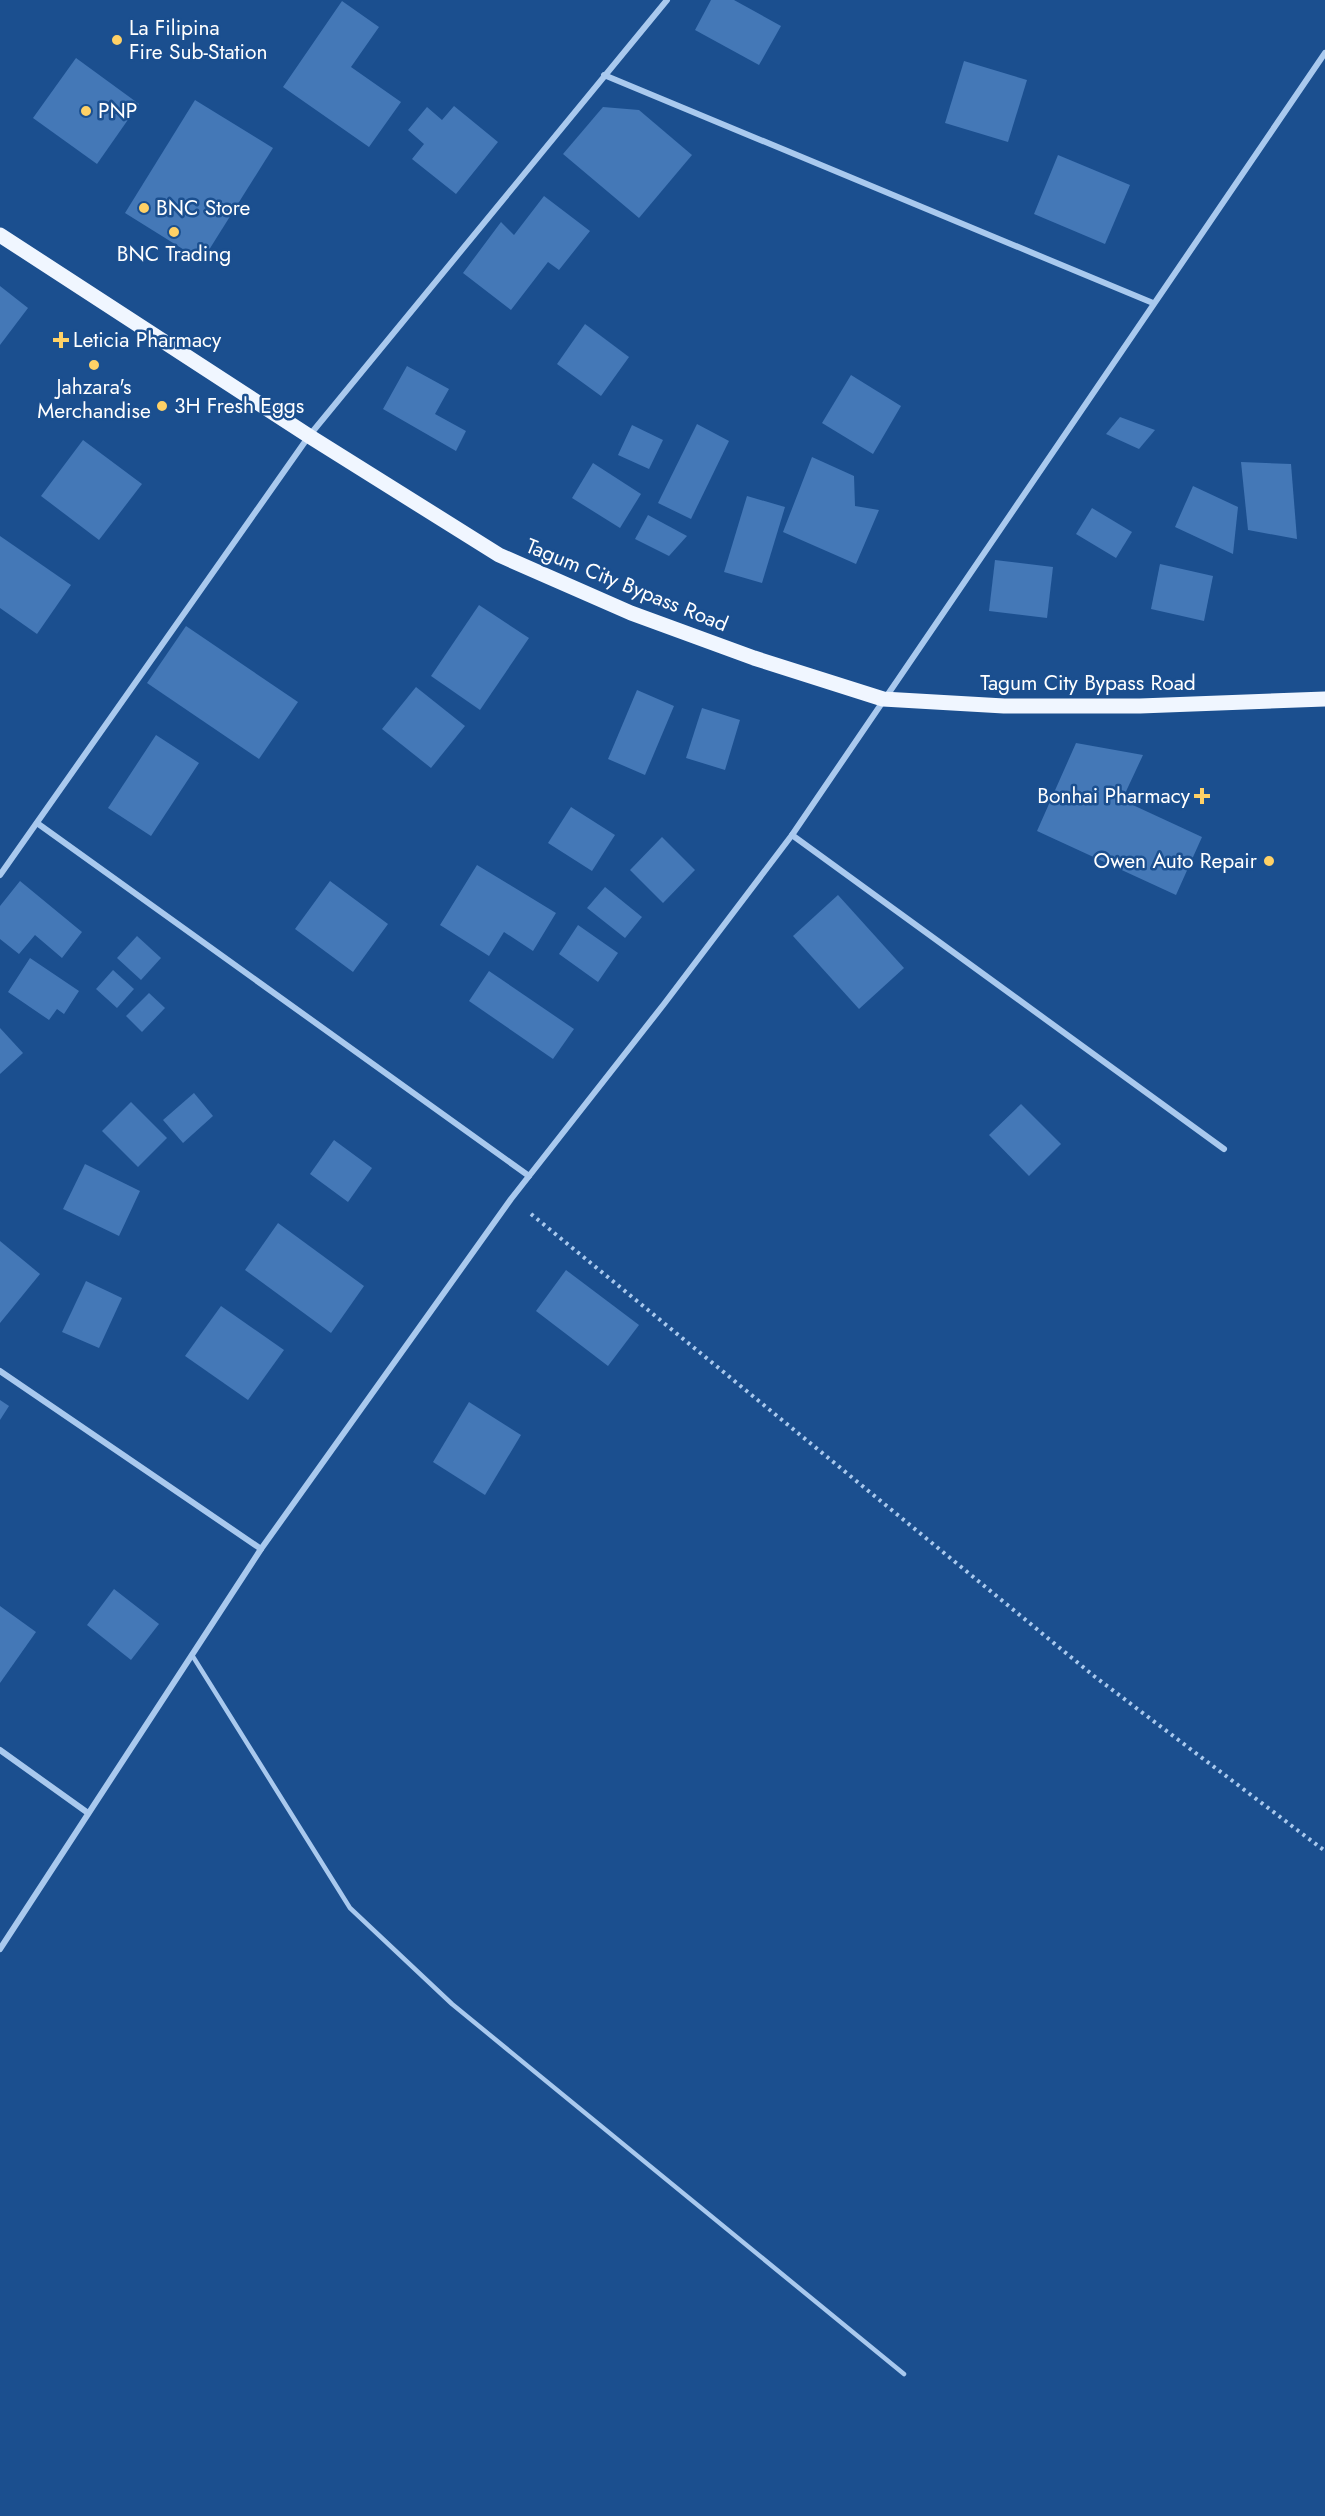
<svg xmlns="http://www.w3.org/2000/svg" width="1325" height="2516" font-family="Jost,sans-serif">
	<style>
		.building { fill: #4478b7 }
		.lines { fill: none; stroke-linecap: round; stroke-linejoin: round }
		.path { stroke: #a9c9ee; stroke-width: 4; stroke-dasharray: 3 4.5; stroke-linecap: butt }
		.lane { stroke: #a9c9ee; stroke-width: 4.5 }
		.street { stroke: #a9c9ee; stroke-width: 6 }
		.primary { stroke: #f0f6ff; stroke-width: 15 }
		.poi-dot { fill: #ffd166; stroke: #1b4f8f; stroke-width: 2 }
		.labels { text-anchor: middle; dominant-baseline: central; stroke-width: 5; stroke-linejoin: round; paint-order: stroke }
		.poi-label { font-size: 21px; fill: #fff; stroke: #1b4f8f; text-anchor: start }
		.street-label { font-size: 21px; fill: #fff; stroke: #1b4f8f }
	</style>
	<rect width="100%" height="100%" fill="#1b4f8f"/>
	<g class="building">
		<path d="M711,0H734L781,26L759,65L695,30Z"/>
		<path d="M342,1L379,27L351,67L401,102L369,147L283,87Z"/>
		<path d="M76,58L139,104L97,164L33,118Z"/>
		<path d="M964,61L1027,80L1008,142L945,123Z"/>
		<path d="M195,100L273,148L202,261L125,213Z"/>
		<path d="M454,106L498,142L456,194L412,159L424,144L408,130L427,107L442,120Z"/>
		<path d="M603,107L639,110L692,155L639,218L563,154Z"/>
		<path d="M1058,155L1130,185L1105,244L1034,214Z"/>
		<path d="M544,196L590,231L559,270L548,262L511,310L463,273L501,222L514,235Z"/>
		<path d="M0,286L28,308L0,345Z"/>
		<path d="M585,324L629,357L601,396L557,364Z"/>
		<path d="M407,366L449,389L435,414L466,431L456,451L383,409Z"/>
		<path d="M851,375L901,406L873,454L822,423Z"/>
		<path d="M1120,417L1155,430L1139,449L1106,434Z"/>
		<path d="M697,424L729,441L691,519L658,503Z"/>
		<path d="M632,425L663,440L649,469L618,455Z"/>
		<path d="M83,440L142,484L99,540L41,496Z"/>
		<path d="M812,457L854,476L855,506L879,510L856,564L783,532Z"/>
		<path d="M1241,462L1291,464L1297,539L1248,530Z"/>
		<path d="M593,463L641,494L620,528L572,498Z"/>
		<path d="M1193,486L1238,507L1233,554L1175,527Z"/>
		<path d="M747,496L785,507L762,583L724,572Z"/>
		<path d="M1092,508L1132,532L1116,558L1076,534Z"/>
		<path d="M648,515L687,536L669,556L635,539Z"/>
		<path d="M0,536L71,585L37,634L0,608Z"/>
		<path d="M995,560L1053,567L1047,618L989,611Z"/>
		<path d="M1160,564L1213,576L1204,621L1151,609Z"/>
		<path d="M479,605L529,638L480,710L431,676Z"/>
		<path d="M186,626L298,702L259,759L147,683Z"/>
		<path d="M416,687L465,726L431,768L382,729Z"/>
		<path d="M637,690L674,706L645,775L608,759Z"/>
		<path d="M702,708L740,720L725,770L686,758Z"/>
		<path d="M156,735L199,763L151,836L108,808Z"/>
		<path d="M1076,743L1143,755L1122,800L1202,837L1176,895L1037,831Z"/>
		<path d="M571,807L615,835L592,871L548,843Z"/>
		<path d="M662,837L695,870L663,903L630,870Z"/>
		<path d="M477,865L556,913L533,951L504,932L489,956L440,925Z"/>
		<path d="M20,881L82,932L62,958L35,935L19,954L0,939V906Z"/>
		<path d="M330,881L388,924L353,972L295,929Z"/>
		<path d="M605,887L642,917L625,938L587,908Z"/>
		<path d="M838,895L904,968L859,1009L793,936Z"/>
		<path d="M578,925L618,953L598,982L559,954Z"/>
		<path d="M137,936L161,958L141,980L117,958Z"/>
		<path d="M30,958L79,991L64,1014L57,1009L49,1020L8,992Z"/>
		<path d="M113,970L134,989L117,1008L96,989Z"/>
		<path d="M489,971L574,1029L553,1059L469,1001Z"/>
		<path d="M149,993L165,1008L142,1032L126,1016Z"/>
		<path d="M0,1028L23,1053L0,1074Z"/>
		<path d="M194,1093L213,1116L183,1143L163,1120Z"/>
		<path d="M131,1102L167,1138L138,1167L102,1131Z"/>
		<path d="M1021,1104L1061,1144L1029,1176L989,1135Z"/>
		<path d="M334,1140L372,1168L348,1202L310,1174Z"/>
		<path d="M85,1164L140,1191L119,1236L63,1209Z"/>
		<path d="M278,1223L364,1286L331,1333L245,1270Z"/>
		<path d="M0,1241L40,1274L0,1323Z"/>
		<path d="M566,1270L639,1325L608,1366L536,1311Z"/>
		<path d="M86,1281L122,1298L99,1348L62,1332Z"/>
		<path d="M221,1306L284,1350L248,1400L185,1356Z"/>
		<path d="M0,1400L9,1406L0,1420Z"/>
		<path d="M469,1402L521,1435L485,1495L433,1462Z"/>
		<path d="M114,1589L159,1624L131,1660L87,1625Z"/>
		<path d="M0,1606L36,1632L0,1683Z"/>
	</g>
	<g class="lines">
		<path class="path" d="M531,1214L1094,1676L1325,1851"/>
		<path class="lane" d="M192,1655L350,1908L452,2004L904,2374"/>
		<g class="street">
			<path d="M604,75L1153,303"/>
			<path d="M37,823L529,1176"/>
			<path d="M792,835L1224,1149"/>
			<path d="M0,875L309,436L667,0"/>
			<path d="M0,1371L261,1549"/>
			<path d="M0,1750L88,1813"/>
			<path d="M0,1949L261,1549L511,1199L664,1004L792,835L1325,53"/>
		</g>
		<path class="primary" d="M0,235L309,436L499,555L631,613L754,658L883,699L1004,706H1140L1325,699"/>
	</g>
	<g class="poi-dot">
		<circle cx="117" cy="40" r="6"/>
		<circle cx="86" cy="111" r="6"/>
		<circle cx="144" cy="208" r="6"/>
		<circle cx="174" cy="232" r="6"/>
		<path d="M58 331h6v6h6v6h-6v6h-6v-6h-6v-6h6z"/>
		<circle cx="94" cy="365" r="6"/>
		<circle cx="162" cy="406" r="6"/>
		<path d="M1199 787h6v6h6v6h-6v6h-6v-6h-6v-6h6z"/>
		<circle cx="1269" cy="861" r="6"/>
	</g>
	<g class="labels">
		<g class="poi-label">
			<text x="129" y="28">La Filipina<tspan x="129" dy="24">Fire Sub-Station</tspan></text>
			<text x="98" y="111">PNP</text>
			<text x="156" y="208">BNC Store</text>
			<text x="174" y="254" text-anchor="middle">BNC Trading</text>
			<text x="73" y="340">Leticia Pharmacy</text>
			<text x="94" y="387" text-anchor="middle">Jahzara's<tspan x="94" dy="24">Merchandise</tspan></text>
			<text x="174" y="406">3H Fresh Eggs</text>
			<text x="1190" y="796" text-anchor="end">Bonhai Pharmacy</text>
			<text x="1257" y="861" text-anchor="end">Owen Auto Repair</text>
		</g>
		<g class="street-label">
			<text transform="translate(627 585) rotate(22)">Tagum City Bypass Road</text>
			<text x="1088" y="683">Tagum City Bypass Road</text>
		</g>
	</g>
</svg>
